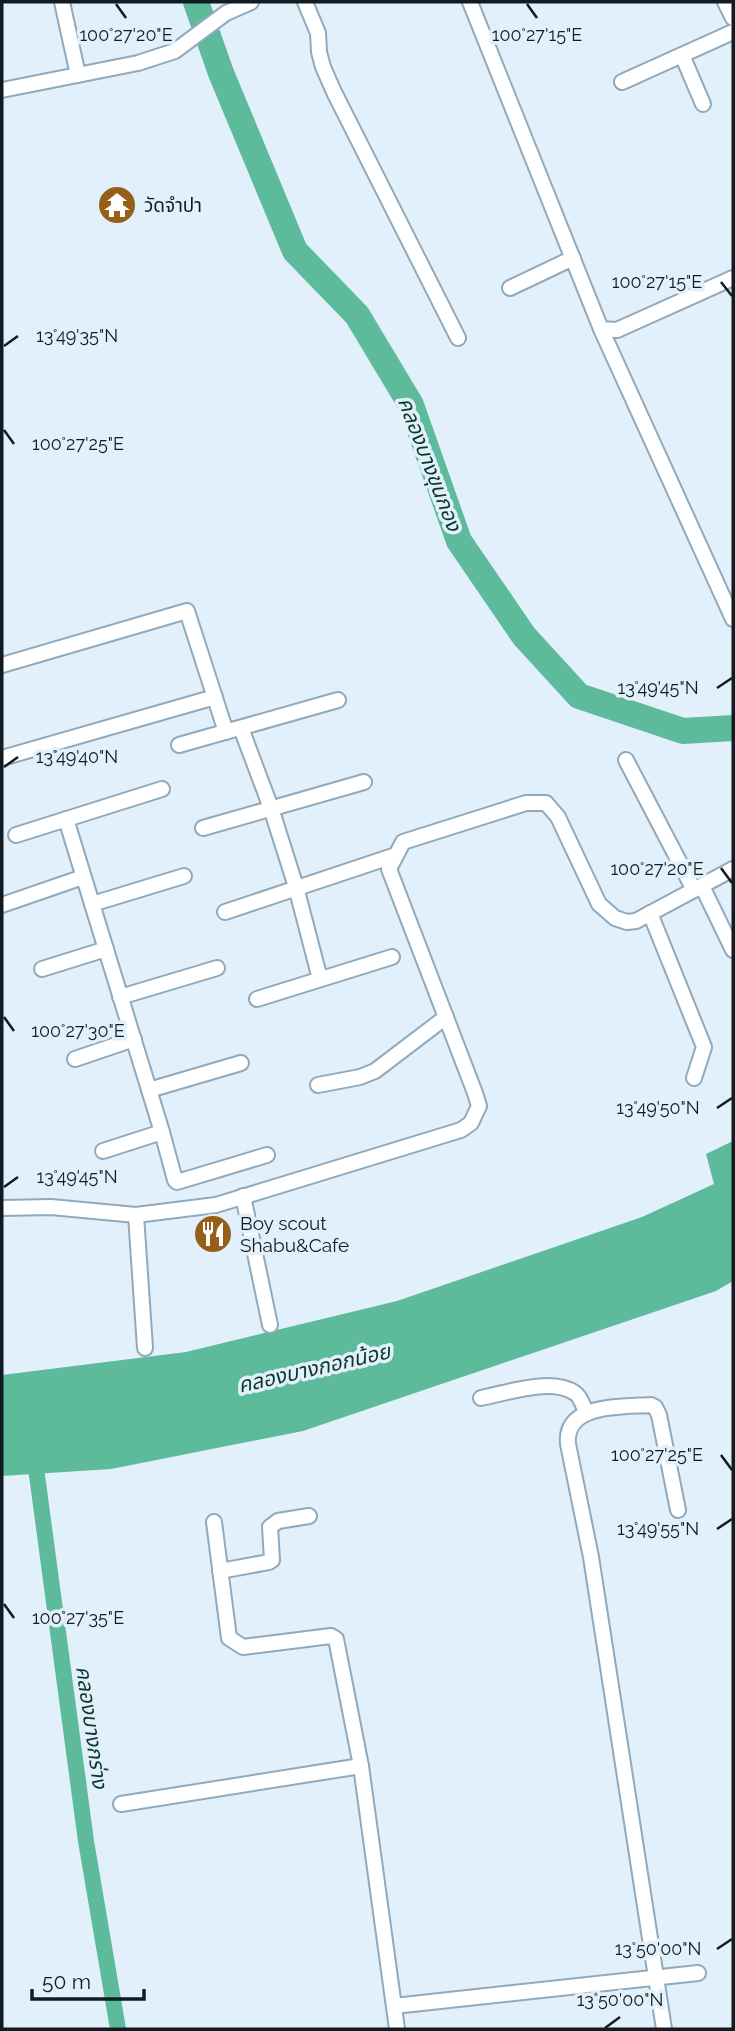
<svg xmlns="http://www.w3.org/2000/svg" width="735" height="2031" font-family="Raleway,'Noto Sans Thai',sans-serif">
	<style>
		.water { fill: #5dbb9c }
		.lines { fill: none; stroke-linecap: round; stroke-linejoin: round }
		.canal { stroke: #5dbb9c; stroke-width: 16 }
		.river { stroke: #5dbb9c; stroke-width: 26 }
		.minor-casing { stroke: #91a9ba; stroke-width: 18 }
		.minor { stroke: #fff; stroke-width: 14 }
		.ticks { fill: none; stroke: #121b21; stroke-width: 2.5 }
		.labels { text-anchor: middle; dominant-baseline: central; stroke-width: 7; stroke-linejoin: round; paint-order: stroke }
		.poi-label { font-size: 19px; fill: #121b21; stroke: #e1f0fb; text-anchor: start }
		.water-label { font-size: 21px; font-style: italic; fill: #0c382b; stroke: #e1f0fb }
		.ticks-label { font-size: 18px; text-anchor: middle; fill: #121b21; stroke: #e1f0fb; stroke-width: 7; stroke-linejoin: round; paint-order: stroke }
	</style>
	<rect width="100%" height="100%" fill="#e1f0fb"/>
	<path class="water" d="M733,1141V1281L716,1291L303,1431L111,1469L2,1476V1375L186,1352L397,1301L642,1217L714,1184L706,1154Z"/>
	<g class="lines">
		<path class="canal" d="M34,1453L86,1841L118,2029"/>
		<path class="river" d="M196,2L221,73L295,251L357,315L411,405L459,541L524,636L579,696L683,731L733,728"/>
		<defs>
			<g id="minor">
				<path d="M62,2L78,75"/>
				<path d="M305,2L318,33L319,52L323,67L334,92L458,338"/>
				<path d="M470,2L601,329L617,330L733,278"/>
				<path d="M725,2L733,18"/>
				<path d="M682,55L703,104"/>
				<path d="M622,82L733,32"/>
				<path d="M2,90L138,63L175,51L226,13L251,2"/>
				<path d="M510,288L573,258"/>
				<path d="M601,329L733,619"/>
				<path d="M2,665L187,611L226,732"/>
				<path d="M241,728L271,808L296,887L320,979"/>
				<path d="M179,745L338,700"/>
				<path d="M2,758L215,697"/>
				<path d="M626,760L694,890"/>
				<path d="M66,819L162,1132L175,1180L177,1182L267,1155"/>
				<path d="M203,828L364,782"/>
				<path d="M16,835L162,789"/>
				<path d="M702,886L733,950"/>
				<path d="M92,904L184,876"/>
				<path d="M2,905L83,877"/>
				<path d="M225,912L396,855"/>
				<path d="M650,913L704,1047L694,1078"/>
				<path d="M42,969L106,949"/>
				<path d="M120,997L217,968"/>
				<path d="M257,999L392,957"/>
				<path d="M75,1059L134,1039"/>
				<path d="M318,1085L360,1077L375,1071L446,1017"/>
				<path d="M149,1090L241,1063"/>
				<path d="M103,1151L162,1132"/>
				<path d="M243,1196L270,1325"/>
				<path d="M2,1208L51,1207L136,1215L216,1205L461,1130L471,1123L479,1106L475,1093L389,869L403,842L526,803H546L558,817L599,904L615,918L627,922L636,921L733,869"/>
				<path d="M136,1215L145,1348"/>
				<path d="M481,1398C507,1393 551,1377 575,1393C581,1397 583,1406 586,1412"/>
				<path d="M214,1522L229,1638L243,1647L331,1636L336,1639L361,1766L397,2029"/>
				<path d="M220,1571L269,1562L272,1560L270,1527L278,1521L309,1516"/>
				<path d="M121,1804L361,1766"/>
				<path d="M394,2006L698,1973"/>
				<path d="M664,2029L591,1557L568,1444C564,1403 623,1407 651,1405L655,1407L659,1415L678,1510"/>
			</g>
		</defs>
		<use href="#minor" class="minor-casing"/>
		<use href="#minor" class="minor"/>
	</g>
	<path class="ticks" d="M116,4L126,18M527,4L537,18M721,282L732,296M4,346L18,336M4,430L14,444M717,688L732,678M4,767L18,757M721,868L732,883M4,1017L14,1031M717,1108L732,1098M4,1187L18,1177M721,1455L732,1470M717,1529L732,1519M4,1604L14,1618M717,1949L732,1939M605,2028L620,2017"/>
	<defs>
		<symbol id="temple-disc" viewBox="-11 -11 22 22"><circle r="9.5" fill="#965e19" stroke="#e1f0fb"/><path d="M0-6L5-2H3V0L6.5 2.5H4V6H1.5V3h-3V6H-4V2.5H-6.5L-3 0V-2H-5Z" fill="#fff"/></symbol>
		<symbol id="restaurant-disc" viewBox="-11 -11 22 22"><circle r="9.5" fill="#965e19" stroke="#e1f0fb"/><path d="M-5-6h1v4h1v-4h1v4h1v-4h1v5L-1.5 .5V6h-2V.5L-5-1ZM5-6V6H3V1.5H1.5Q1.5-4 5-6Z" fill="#fff"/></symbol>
	</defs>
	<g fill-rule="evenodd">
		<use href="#temple-disc" x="95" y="183" width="44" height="44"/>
		<use href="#restaurant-disc" x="191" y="1212" width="44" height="44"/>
	</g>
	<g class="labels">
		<g class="poi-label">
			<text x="144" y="205">วัดจําปา</text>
			<text x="240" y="1223">Boy scout<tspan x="240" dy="22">Shabu&amp;Cafe</tspan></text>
		</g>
		<g class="water-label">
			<text transform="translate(430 464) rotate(69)">คลองบางขุนกอง</text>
			<text transform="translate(314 1368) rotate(-13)">คลองบางกอกน้อย</text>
			<text transform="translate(92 1727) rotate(82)">คลองบางกร่าง</text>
		</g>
	</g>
	<g class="ticks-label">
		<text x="126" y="41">100°27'20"E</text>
		<text x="537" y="41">100°27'15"E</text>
		<text x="657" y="288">100°27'15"E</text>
		<text x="77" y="342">13°49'35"N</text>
		<text x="78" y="450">100°27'25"E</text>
		<text x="658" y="694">13°49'45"N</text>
		<text x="77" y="763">13°49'40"N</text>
		<text x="657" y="875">100°27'20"E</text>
		<text x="78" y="1037">100°27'30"E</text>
		<text x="658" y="1114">13°49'50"N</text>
		<text x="77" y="1183">13°49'45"N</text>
		<text x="657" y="1461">100°27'25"E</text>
		<text x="658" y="1535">13°49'55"N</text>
		<text x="78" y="1624">100°27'35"E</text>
		<text x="658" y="1955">13°50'00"N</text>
		<text x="620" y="2006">13°50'00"N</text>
	</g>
	<rect width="735" height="2031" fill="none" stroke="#121b21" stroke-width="7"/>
	<path d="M32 1989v10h112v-10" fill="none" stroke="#121b21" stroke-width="3.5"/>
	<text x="42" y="1989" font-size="21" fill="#121b21" stroke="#e1f0fb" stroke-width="5" paint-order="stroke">50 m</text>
</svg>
